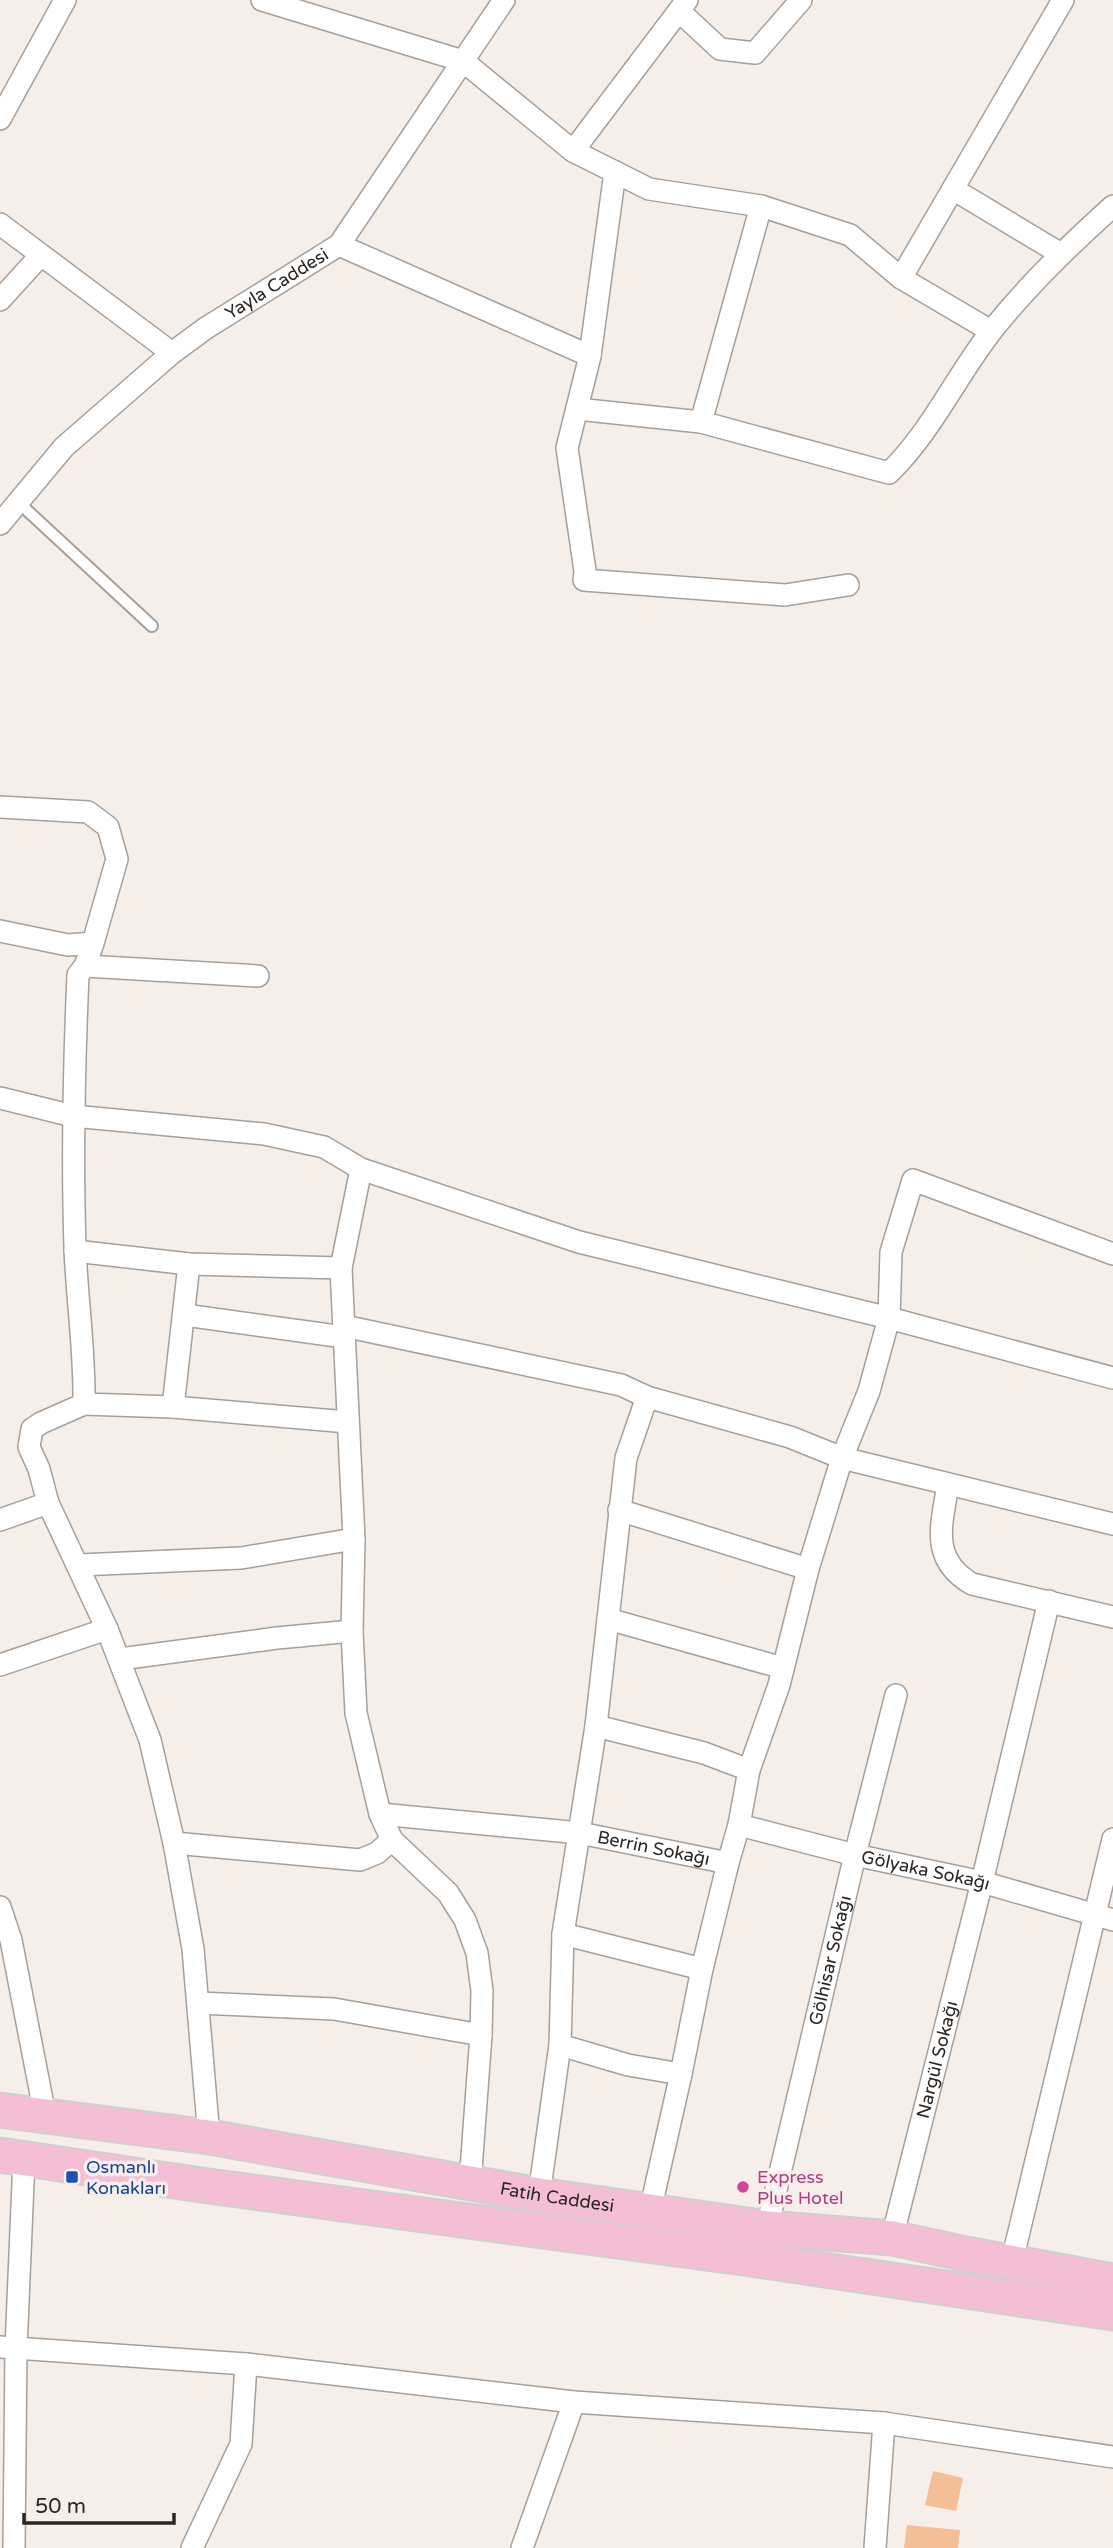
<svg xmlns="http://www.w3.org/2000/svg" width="1113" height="2548" font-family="'Varela Round',sans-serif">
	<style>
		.building { fill: #f4be96 }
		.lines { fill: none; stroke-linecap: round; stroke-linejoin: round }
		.service-casing { stroke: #a79f9a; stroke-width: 14 }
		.minor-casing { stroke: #a79f9a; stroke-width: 24 }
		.primary-casing { stroke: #d0cfcf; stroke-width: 37 }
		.service { stroke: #fff; stroke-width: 10 }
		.minor { stroke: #fff; stroke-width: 21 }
		.primary { stroke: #f4bed4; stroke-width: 33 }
		.transit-dot { fill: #1a4fb4; stroke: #f6eee8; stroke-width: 2.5 }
		.hotel-dot { fill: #d1479c; stroke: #f6eee8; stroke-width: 2.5 }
		.labels { text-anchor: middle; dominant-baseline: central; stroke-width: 7; stroke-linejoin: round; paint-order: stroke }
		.street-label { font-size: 18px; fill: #292624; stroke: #f6eee8 }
		.transit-label { font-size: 18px; fill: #164399; stroke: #f6eee8; text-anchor: start }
		.hotel-label { font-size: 18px; fill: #b23c85; stroke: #f6eee8; text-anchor: start }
	</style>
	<rect width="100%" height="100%" fill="#f6eee8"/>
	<g class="building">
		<path d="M933,2471L963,2478L956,2511L925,2505Z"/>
		<path d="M907,2525L960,2530L958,2548H904Z"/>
	</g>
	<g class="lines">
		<defs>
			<path id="service" d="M18,502L152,626"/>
			<g id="minor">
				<path d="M262,0L463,61L573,151L649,189L761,206L850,235L901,278L991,331"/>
				<path d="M679,11L720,49L755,53L801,0"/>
				<path d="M0,119L65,0"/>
				<path d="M573,151L687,0"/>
				<path d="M615,172L590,356L567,448L585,571L584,580L785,595L848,585"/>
				<path d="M953,189L1061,254"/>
				<path d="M0,224L172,353"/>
				<path d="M339,245L590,356"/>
				<path d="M901,278L1063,0"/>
				<path d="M0,300L41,255"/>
				<path d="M577,409L701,422L761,206"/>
				<path d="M701,422L889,473C932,431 956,376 993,329C1029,284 1070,245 1113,206"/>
				<path id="s1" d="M0,524L64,447L172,353L206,328L339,245L504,0"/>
				<path d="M0,807L88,812L108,827L117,859L93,943L85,966L78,975C74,1066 72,1157 75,1248C77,1300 85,1352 84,1404L41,1423L32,1429L29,1447L39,1469L48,1503L107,1629L150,1740L174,1843L193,1949L209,2137"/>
				<path d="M0,931L68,945L93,943"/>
				<path d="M85,966L258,976"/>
				<path d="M0,1098L73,1116L264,1134L324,1147L361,1169L579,1242L889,1318L1113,1378"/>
				<path d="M361,1169L341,1268L354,1539L352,1631L356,1713L380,1814L392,1840L448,1893L465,1920L477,1953L482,1991L481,2035L470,2183"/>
				<path d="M75,1251L189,1264L341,1268"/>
				<path d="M185,1315L344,1337"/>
				<path d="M344,1326L621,1385L647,1397"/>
				<path d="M84,1404L173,1407L348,1422"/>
				<path d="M173,1407L189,1264"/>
				<path d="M948,1484C942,1524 929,1559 972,1584L1113,1617"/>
				<path d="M619,1510L808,1569"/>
				<path d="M0,1520L48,1503"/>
				<path d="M79,1565L241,1558L354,1539"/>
				<path d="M608,1619L783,1668"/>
				<path d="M120,1659L277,1638L352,1631"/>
				<path d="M0,1665L107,1629"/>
				<path d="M596,1726L704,1753L749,1770"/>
				<path id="s2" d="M380,1814L580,1833L728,1863"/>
				<path id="s3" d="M739,1825L855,1855L982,1882L1113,1920"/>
				<path d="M174,1843L360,1860L377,1853L392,1840"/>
				<path d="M0,1907L11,1940L45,2115"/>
				<path d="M563,1934L702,1969"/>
				<path d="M198,2003L334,2009L481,2035"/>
				<path d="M560,2045L628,2065L681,2074"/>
				<path d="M539,2195L560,2045L563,1934L596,1726L626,1458L647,1397L790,1437L842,1458L1113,1524"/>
				<path d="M650,2211L681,2074L702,1969L728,1863L739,1825L749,1770L779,1685L808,1569L842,1458L869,1391L889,1318L891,1252L913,1180L1113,1254"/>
				<path id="s4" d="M767,2228L855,1855L896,1695"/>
				<path id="s5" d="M892,2238L982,1882L1049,1601"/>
				<path d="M1012,2261L1113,1839"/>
				<path d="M0,2347L246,2364L574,2402L884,2423L1113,2457"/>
				<path d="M14,2548L16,2349L24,2159"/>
				<path d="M192,2548L241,2444L246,2364"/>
				<path d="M522,2548L574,2402"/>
				<path d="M875,2548L884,2423"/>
			</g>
			<g id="primary">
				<path id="s6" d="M0,2110L209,2137L539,2195L767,2228L892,2238L966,2254L1113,2281"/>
				<path d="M0,2155L208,2186L758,2260L1113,2313"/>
			</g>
		</defs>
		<use href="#service" class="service-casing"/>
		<use href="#minor" class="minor-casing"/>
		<use href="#primary" class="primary-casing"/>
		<use href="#service" class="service"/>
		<use href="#minor" class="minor"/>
		<use href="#primary" class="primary"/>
	</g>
	<rect class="transit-dot" x="65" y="2170" width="14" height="14" rx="3.5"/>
	<circle class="hotel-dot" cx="743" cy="2187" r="7"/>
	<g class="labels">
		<g class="street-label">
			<text stroke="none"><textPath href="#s1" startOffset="369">Yayla Caddesi</textPath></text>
			<text stroke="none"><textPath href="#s2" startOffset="276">Berrin Sokağı</textPath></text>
			<text stroke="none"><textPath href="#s3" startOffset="192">Gölyaka Sokağı</textPath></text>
			<text stroke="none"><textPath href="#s4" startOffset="275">Gölhisar Sokağı</textPath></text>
			<text stroke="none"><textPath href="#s5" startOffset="184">Nargül Sokağı</textPath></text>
			<text stroke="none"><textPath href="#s6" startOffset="564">Fatih Caddesi</textPath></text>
		</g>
		<g class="transit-label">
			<text x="86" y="2167">Osmanlı<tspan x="86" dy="21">Konakları</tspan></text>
		</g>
		<g class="hotel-label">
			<text x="757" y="2177">Express<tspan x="757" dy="21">Plus Hotel</tspan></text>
		</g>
	</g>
	<path d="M24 2513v10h150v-10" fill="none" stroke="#292624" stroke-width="3.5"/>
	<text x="35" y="2513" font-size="21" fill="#292624" stroke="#f6eee8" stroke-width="5" paint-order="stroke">50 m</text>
</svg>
